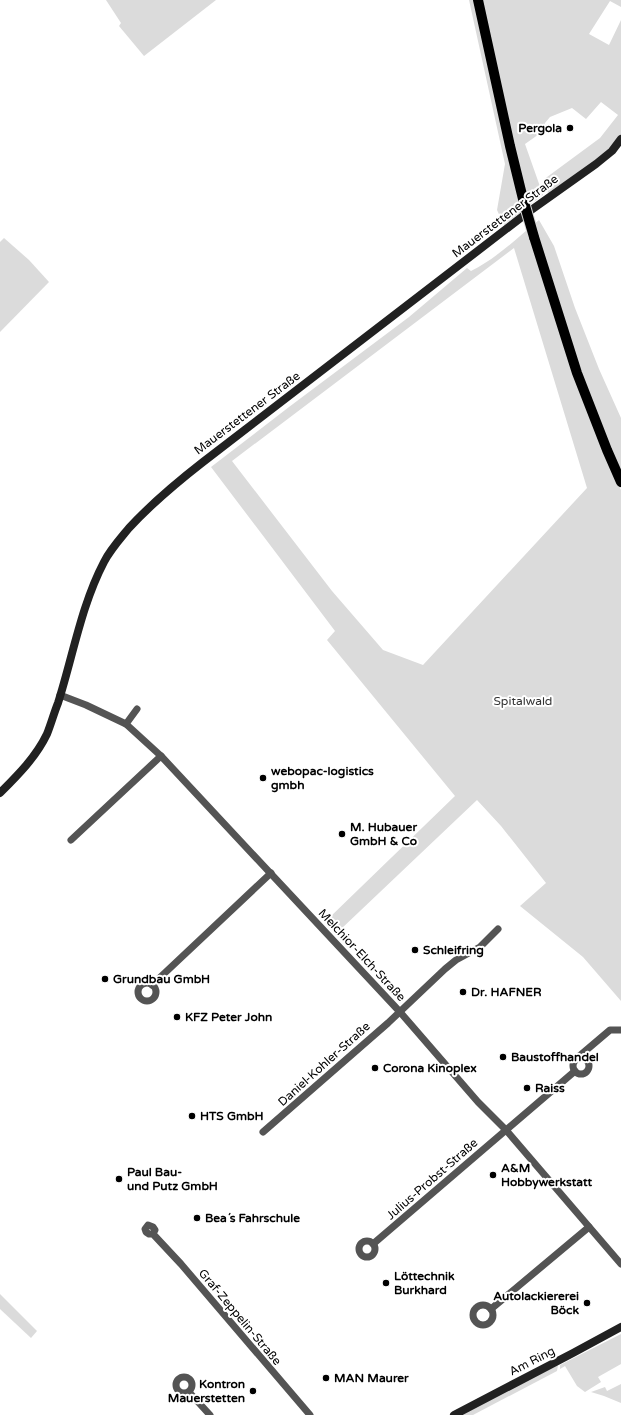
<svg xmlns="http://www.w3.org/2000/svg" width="621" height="1415" font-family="'Varela Round',sans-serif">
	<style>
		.green { fill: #dbdbdb; fill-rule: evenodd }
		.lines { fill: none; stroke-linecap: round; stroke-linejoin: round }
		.primary-casing { stroke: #dbdbdb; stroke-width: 12 }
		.street { stroke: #545454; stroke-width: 7 }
		.secondary { stroke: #212121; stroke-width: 8 }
		.primary { stroke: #000; stroke-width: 10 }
		.primary-bridge-casing { stroke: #dbdbdb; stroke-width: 12; stroke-linecap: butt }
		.primary-bridge { stroke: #000; stroke-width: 10 }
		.poi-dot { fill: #000; stroke: #fff; stroke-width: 1.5 }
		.labels { text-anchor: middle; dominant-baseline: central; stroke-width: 4; stroke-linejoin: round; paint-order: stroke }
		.poi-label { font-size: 12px; font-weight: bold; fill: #000; stroke: #fff; text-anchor: start }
		.street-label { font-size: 12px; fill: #000; stroke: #fff }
		.park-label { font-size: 12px; fill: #323232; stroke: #fff }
	</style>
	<rect width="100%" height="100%" fill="#fff"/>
	<g class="green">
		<path d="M106,0H216L144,56L119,26L121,23Z"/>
		<path d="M469,0H476L520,201L528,196L518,160L483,0H621V7L610,1L589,34L609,45L621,20V135C608,157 570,178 548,193L543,180L600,138L618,115L601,102L586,119L572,108L550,117L545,123L542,132L525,144L543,195L504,225L497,210L505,164Z"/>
		<path d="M539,220L554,246L575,308L599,369L621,418V473L604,452L621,490V1001L583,957L520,906L546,883L501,826L477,800L340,930L329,918L455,796L327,640L335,631L211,467L289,407L409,317L467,268L471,271C497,258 517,238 539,220ZM514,248L587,488L423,665L383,650L332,591L232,461Z"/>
		<path d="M4,238L29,260L49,282L0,332V242Z"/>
		<path d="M0,1294L37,1331L31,1338L0,1309Z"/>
		<path d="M621,1334V1364L598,1377L601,1382L585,1392L577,1386L565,1366L560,1369V1365Z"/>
		<path d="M558,1365L557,1371L473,1415H460Z"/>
		<path d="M621,1384V1403L604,1396L591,1392L605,1387L607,1391Z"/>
	</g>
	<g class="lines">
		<defs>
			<g id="primary">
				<path d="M478,0L510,146L523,199"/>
				<path d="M534,237L577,373L607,450L621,482"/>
			</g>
		</defs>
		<use href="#primary" class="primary-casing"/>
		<g class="street">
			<path d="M60,695L86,705L126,724L161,756L400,1012L478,1102L506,1130L621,1264"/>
			<path d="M126,724L137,709"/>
			<path d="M71,840L161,756"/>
			<circle cx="147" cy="992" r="9"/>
			<path d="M152,985L271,873"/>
			<circle cx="581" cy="1066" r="8"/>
			<path d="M577,1058L610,1030H621"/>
			<path d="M263,1132L388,1023L445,969L456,960L480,947L498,929"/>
			<path d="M153,1234L155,1230L153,1227L148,1225L145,1229L146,1232L149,1234H153L181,1264L310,1415"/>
			<circle cx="367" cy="1249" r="8"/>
			<path d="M373,1244L575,1071"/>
			<circle cx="483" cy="1315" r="10"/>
			<path d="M491,1309L589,1227"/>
			<circle cx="184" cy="1385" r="8"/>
			<path d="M189,1392L210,1415"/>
		</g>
		<g class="secondary">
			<path d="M0,793C18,775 36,757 47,734C51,724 54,713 58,703C73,656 81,606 104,562C110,550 120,539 129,528C153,502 176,483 203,462L527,213L596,164L612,151L621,139"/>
			<path d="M454,1415L573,1353L621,1327"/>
		</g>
		<use href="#primary" class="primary"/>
		<defs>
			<path id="primary-bridge" d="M523,199L534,237"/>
		</defs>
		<use href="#primary-bridge" class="primary-bridge-casing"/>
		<use href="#primary-bridge" class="primary-bridge"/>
	</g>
	<g class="poi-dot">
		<circle cx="570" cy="128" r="4"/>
		<circle cx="263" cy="778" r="4"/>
		<circle cx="342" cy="834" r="4"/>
		<circle cx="415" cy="950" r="4"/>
		<circle cx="105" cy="979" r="4"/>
		<circle cx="463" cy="992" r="4"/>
		<circle cx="177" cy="1017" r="4"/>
		<circle cx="503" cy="1057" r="4"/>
		<circle cx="375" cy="1068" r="4"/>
		<circle cx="527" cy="1088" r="4"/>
		<circle cx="192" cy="1116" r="4"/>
		<circle cx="493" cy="1175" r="4"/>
		<circle cx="119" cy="1179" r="4"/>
		<circle cx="197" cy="1218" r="4"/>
		<circle cx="386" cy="1283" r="4"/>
		<circle cx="587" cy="1303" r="4"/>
		<circle cx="326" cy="1378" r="4"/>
		<circle cx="253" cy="1391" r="4"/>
	</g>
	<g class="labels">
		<g class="poi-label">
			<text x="562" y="128" text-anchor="end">Pergola</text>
			<text x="271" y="771">webopac-logistics<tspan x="271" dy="14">gmbh</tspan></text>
			<text x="350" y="827">M. Hubauer<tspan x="350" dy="14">GmbH &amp; Co</tspan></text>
			<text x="423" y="950">Schleifring</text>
			<text x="113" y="979">Grundbau GmbH</text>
			<text x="471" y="992">Dr. HAFNER</text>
			<text x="185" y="1017">KFZ Peter John</text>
			<text x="511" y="1057">Baustoffhandel</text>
			<text x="383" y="1068">Corona Kinoplex</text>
			<text x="535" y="1088">Raiss</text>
			<text x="200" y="1116">HTS GmbH</text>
			<text x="501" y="1168">A&amp;M<tspan x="501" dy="14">Hobbywerkstatt</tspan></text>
			<text x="127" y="1172">Paul Bau-<tspan x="127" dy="14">und Putz GmbH</tspan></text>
			<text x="205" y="1218">Bea´s Fahrschule</text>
			<text x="394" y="1276">Löttechnik<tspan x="394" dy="14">Burkhard</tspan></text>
			<text x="579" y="1296" text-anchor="end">Autolackiererei<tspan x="579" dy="14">Böck</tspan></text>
			<text x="334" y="1378">MAN Maurer</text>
			<text x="245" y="1384" text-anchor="end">Kontron<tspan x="245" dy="14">Mauerstetten</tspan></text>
		</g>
		<g class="street-label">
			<text transform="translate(505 216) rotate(-37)">Mauerstettener Straße</text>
			<text transform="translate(247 413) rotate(-37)">Mauerstettener Straße</text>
			<text transform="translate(362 955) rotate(47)">Melchior-Elch-Straße</text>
			<text transform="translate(324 1064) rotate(-42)">Daniel-Kohler-Straße</text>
			<text transform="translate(432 1179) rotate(-41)">Julius-Probst-Straße</text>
			<text transform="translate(240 1317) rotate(50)">Graf-Zeppelin-Straße</text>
			<text transform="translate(532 1361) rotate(-27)">Am Ring</text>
		</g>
		<g class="park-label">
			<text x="523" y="701">Spitalwald</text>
		</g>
	</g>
</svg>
